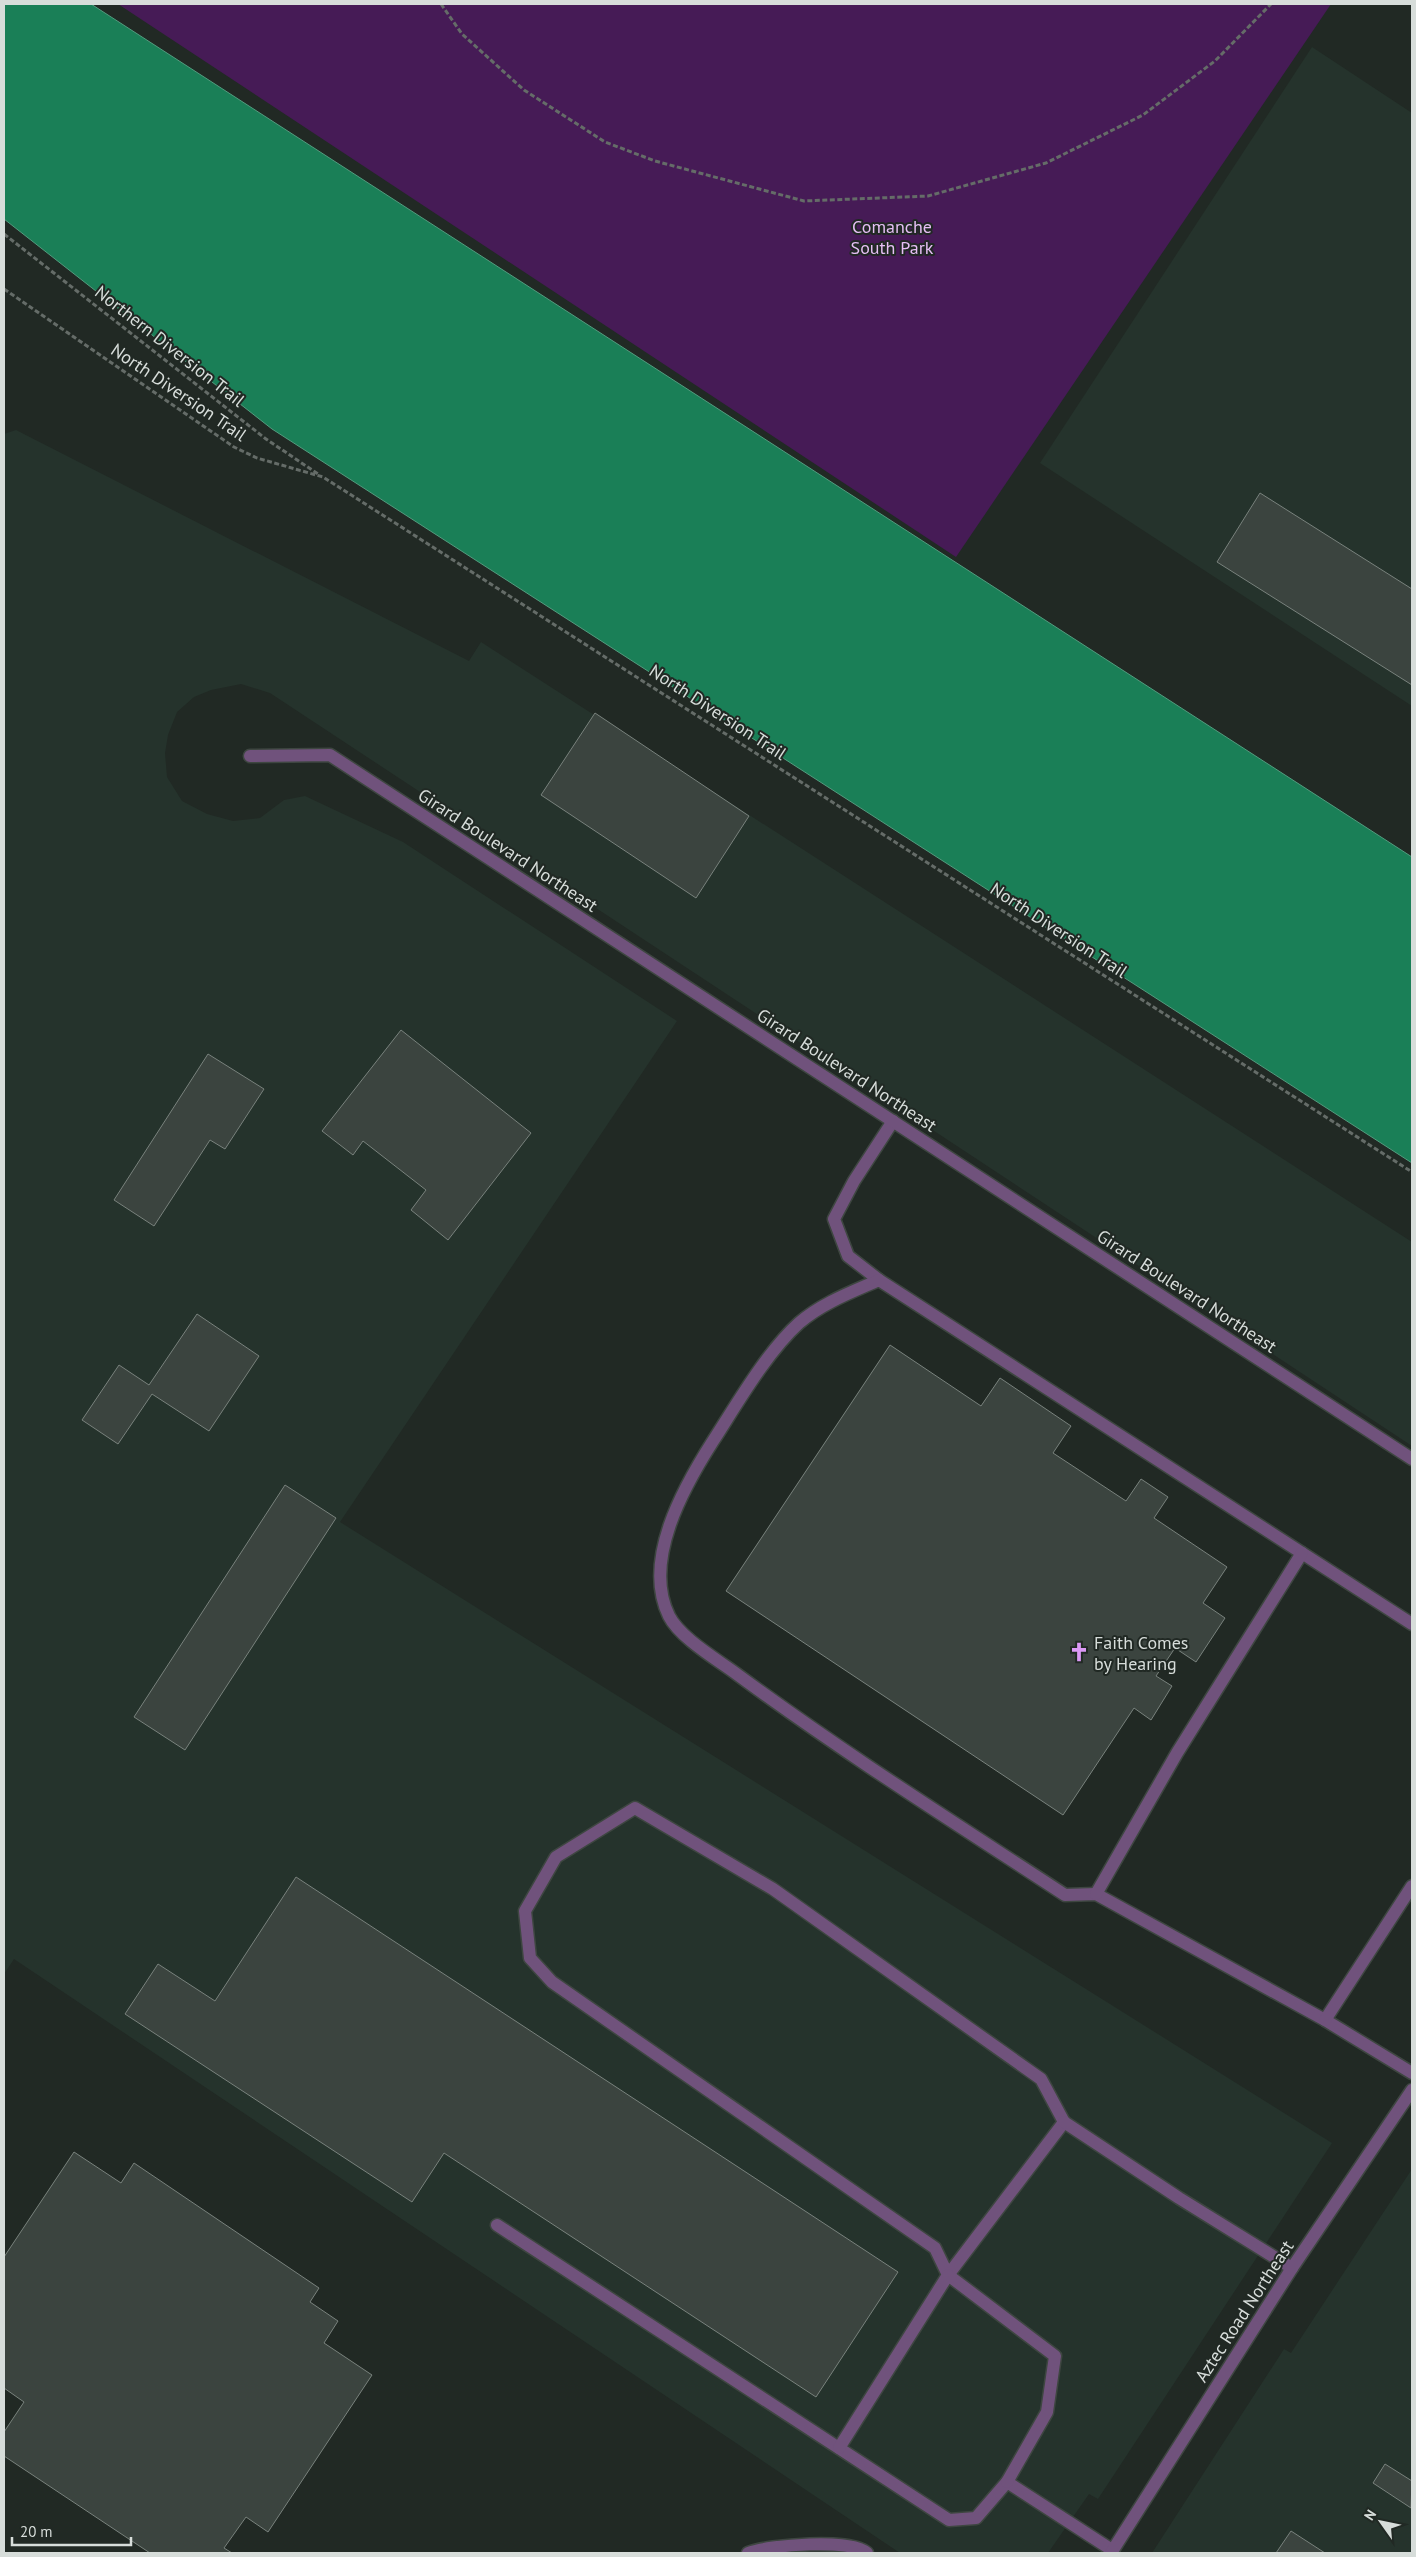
<svg xmlns="http://www.w3.org/2000/svg" width="1416" height="2557" font-family="'PT Sans',sans-serif">
	<style>
		.built { fill: #25332c }
		.green { fill: #461b56 }
		.water { fill: #1a7f57; stroke: #539b7e }
		.building { fill: #3b443f; stroke: #79827d }
		.lines { fill: none; stroke-linecap: round; stroke-linejoin: round }
		.service-casing { stroke: #3e4641; stroke-width: 15 }
		.minor-casing { stroke: #3e4641; stroke-width: 15 }
		.path { stroke: #656c68; stroke-width: 3; stroke-dasharray: 5 2.5; stroke-linecap: butt }
		.service { stroke: #70527c; stroke-width: 12 }
		.minor { stroke: #70527c; stroke-width: 12 }
		.labels { text-anchor: middle; dominant-baseline: central; stroke-width: 4; stroke-linejoin: round; paint-order: stroke }
		.park-label { font-size: 18px; fill: #e6bff5; stroke: #212924 }
		.street-label { font-size: 18px; fill: #d7ddda; stroke: #212924 }
		.poi-label { font-size: 18px; fill: #d7ddda; stroke: #212924; text-anchor: start }
	</style>
	<rect width="100%" height="100%" fill="#212924"/>
	<g class="built">
		<path d="M1312,47L1412,113V706L1040,463Z"/>
		<path d="M16,430L469,661L481,642L1412,1242V1446L270,693L241,684L211,690L194,697L177,712L168,735L165,753L167,777L182,801L207,814L233,821L260,818L284,800L305,796L403,842L677,1021L340,1522L1332,2143L1098,2499L1089,2494L1048,2553H900L14,1959L4,1974V434Z"/>
		<path d="M1412,2169V2553H1152L1284,2349L1291,2353Z"/>
	</g>
	<path class="green" d="M118,4H1331L956,557Z"/>
	<path class="water" d="M4,4H91L1412,857V1163L272,429L4,219Z"/>
	<g class="building">
		<path d="M1260,493L1412,589V685L1217,562Z"/>
		<path d="M595,713L749,816L696,898L541,795Z"/>
		<path d="M401,1030L531,1133L448,1240L411,1210L426,1190L363,1141L353,1155L322,1131Z"/>
		<path d="M208,1054L264,1089L225,1149L210,1140L154,1226L114,1200Z"/>
		<path d="M197,1314L259,1356L209,1431L152,1394L118,1444L82,1420L119,1365L149,1385Z"/>
		<path d="M890,1345L981,1406L1000,1378L1071,1426L1053,1453L1126,1501L1141,1479L1168,1497L1154,1518L1227,1567L1203,1603L1225,1618L1196,1662L1175,1648L1156,1676L1172,1686L1151,1720L1134,1708L1063,1815L726,1591Z"/>
		<path d="M285,1485L336,1518L185,1750L134,1717Z"/>
		<path d="M296,1877L898,2272L816,2397L444,2153L412,2202L125,2014L158,1964L215,2001Z"/>
		<path d="M74,2152L121,2183L134,2163L319,2288L310,2302L338,2321L324,2343L372,2375L268,2532L246,2517L224,2548L232,2553H150L4,2456V2432L24,2402L4,2388V2257Z"/>
		<path d="M1385,2464L1412,2481L1411,2508L1373,2483Z"/>
		<path d="M1291,2531L1325,2553H1276Z"/>
	</g>
	<g class="lines">
		<defs>
			<g id="service">
				<path d="M879,1280L848,1256L834,1219L854,1181L893,1121"/>
				<path d="M1412,1624L879,1280C852,1292 822,1303 799,1323C766,1353 737,1404 713,1441C683,1488 642,1561 669,1616C680,1638 718,1660 738,1675C844,1753 955,1823 1065,1895L1096,1894L1325,2020L1412,2073"/>
				<path d="M635,1808L773,1889L1041,2079L1064,2122L948,2275L935,2248L552,1982L530,1958L525,1911L556,1857Z"/>
				<path d="M1096,1894L1177,1753L1302,1553"/>
				<path d="M1325,2020L1412,1886"/>
				<path d="M1064,2122L1179,2198L1292,2268"/>
				<path d="M497,2225L949,2520L976,2518L1007,2482L1112,2550"/>
				<path d="M839,2448L948,2275L1055,2356L1047,2412L1007,2482"/>
				<path d="M748,2553C769,2545 851,2538 867,2553"/>
			</g>
			<g id="minor">
				<path d="M250,756L330,755L1412,1459"/>
				<path d="M1111,2553L1292,2268L1412,2090"/>
			</g>
		</defs>
		<use href="#service" class="service-casing"/>
		<use href="#minor" class="minor-casing"/>
		<g class="path">
			<path d="M441,4L462,34L524,90L605,142L655,161L804,201L928,196L1046,163L1143,115L1215,61L1271,4"/>
			<path d="M4,234L266,439L318,474"/>
			<path d="M4,289L234,447L257,458L323,477L1412,1172"/>
		</g>
		<use href="#service" class="service"/>
		<use href="#minor" class="minor"/>
	</g>
	<defs>
		<symbol id="church-bare" viewBox="-9 -9 18 18"><path d="M-1.2-6h2.4v3.5h3.3v2.4h-3.3V6h-2.4V-.1h-3.3v-2.4h3.3Z" fill="#db99f5" stroke="#212924" stroke-width="2.5" paint-order="stroke"/></symbol>
	</defs>
	<g fill-rule="evenodd">
		<use href="#church-bare" x="1065" y="1638" width="28" height="28"/>
	</g>
	<g class="labels">
		<g class="park-label">
			<text x="892" y="226">Comanche<tspan x="892" dy="21">South Park</tspan></text>
		</g>
		<g class="street-label">
			<text transform="translate(170 346) rotate(38)">Northern Diversion Trail</text>
			<text transform="translate(179 392) rotate(34)">North Diversion Trail</text>
			<text transform="translate(718 712) rotate(33)">North Diversion Trail</text>
			<text transform="translate(508 850) rotate(33)">Girard Boulevard Northeast</text>
			<text transform="translate(1059 930) rotate(33)">North Diversion Trail</text>
			<text transform="translate(847 1070) rotate(33)">Girard Boulevard Northeast</text>
			<text transform="translate(1187 1291) rotate(33)">Girard Boulevard Northeast</text>
			<text transform="translate(1244 2311) rotate(-57)">Aztec Road Northeast</text>
		</g>
		<g class="poi-label">
			<text x="1094" y="1642">Faith Comes<tspan x="1094" dy="21">by Hearing</tspan></text>
		</g>
	</g>
	<rect width="1416" height="2557" fill="none" stroke="#d7ddda" stroke-width="10"/>
	<g transform="translate(1381 2522) rotate(303)" stroke="#212924" stroke-width="4" paint-order="stroke">
	<path d="M0-4L9 19L0 12L-9 19Z" fill="#d7ddda"/>
	<text y="-8" font-size="14" font-weight="bold" text-anchor="middle" fill="#d7ddda">N</text>
	</g>
	<path d="M12 2537v8h119v-8" fill="none" stroke="#d7ddda" stroke-width="2.5"/>
	<text x="20" y="2537" font-size="15" fill="#d7ddda" stroke="#212924" stroke-width="4" paint-order="stroke">20 m</text>
</svg>
